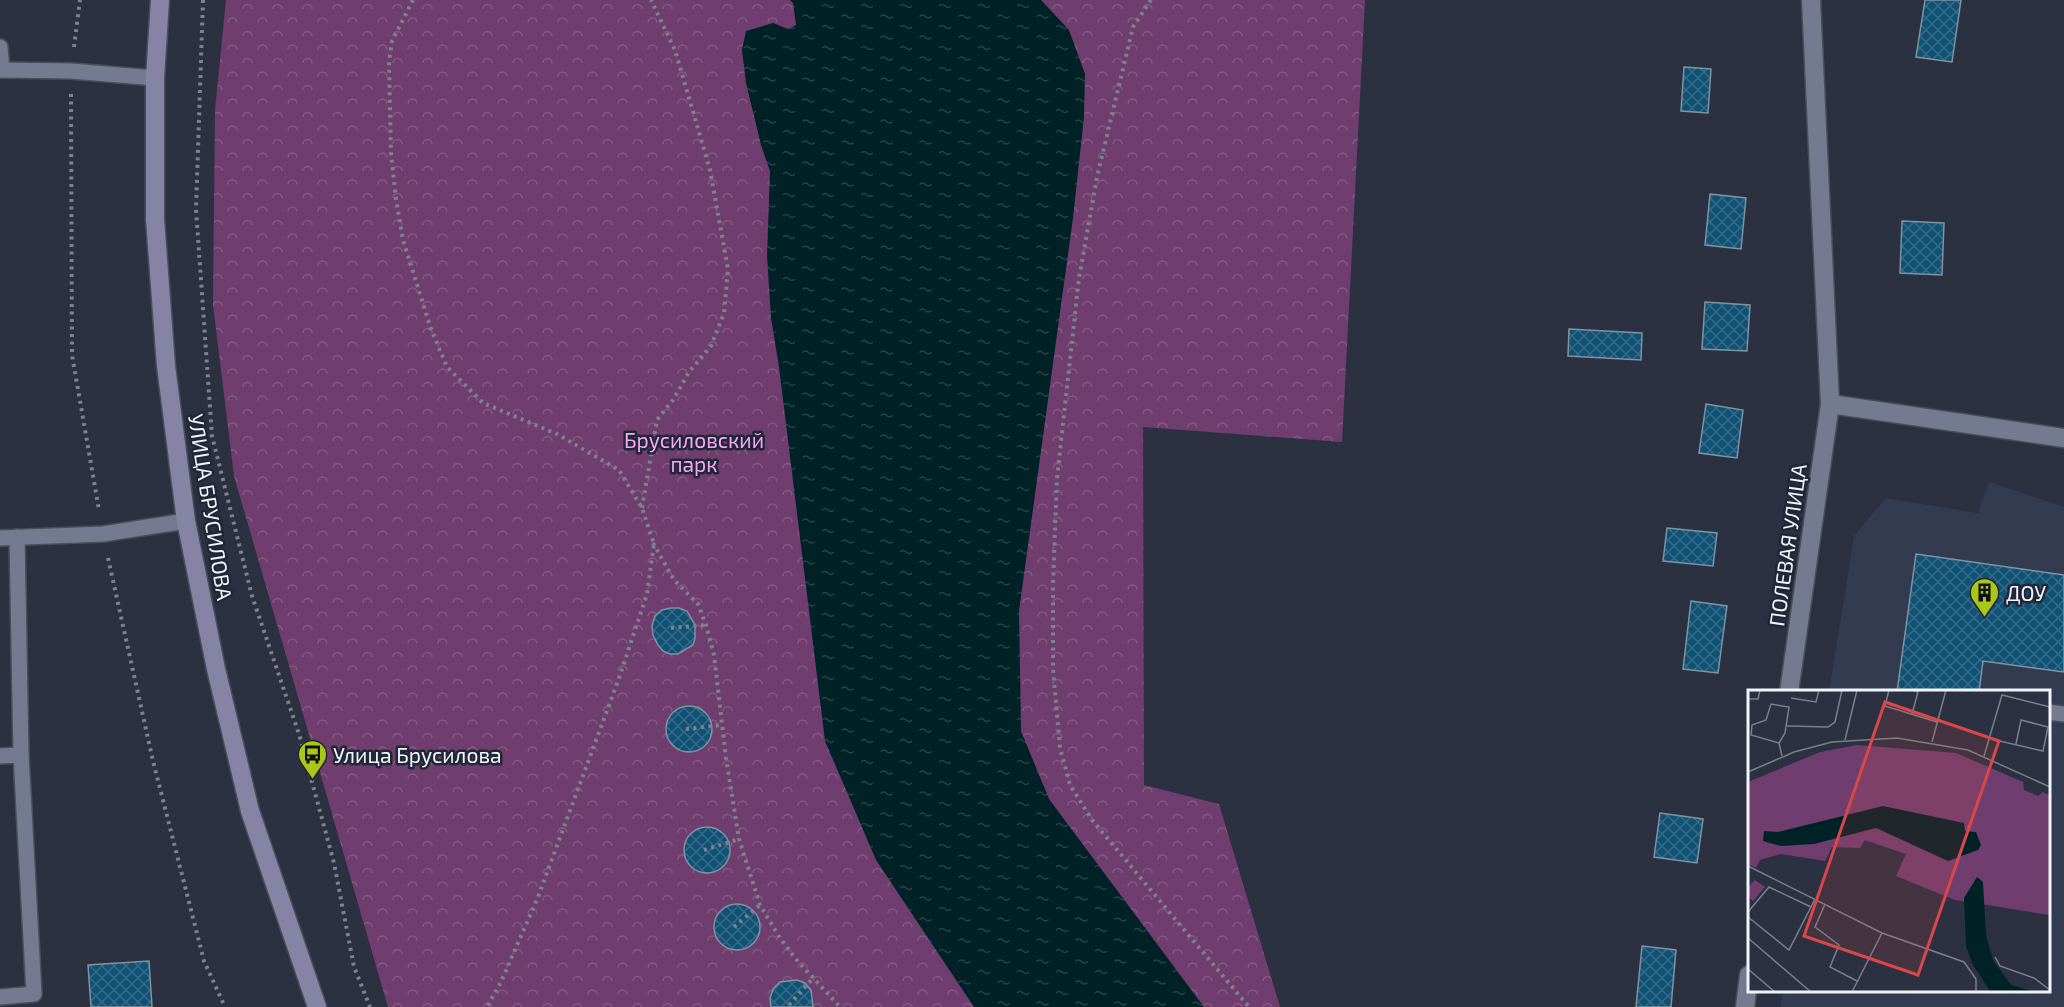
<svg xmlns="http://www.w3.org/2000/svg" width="2064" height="1007" font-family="'Exo 2',sans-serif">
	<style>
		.built { fill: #333b51 }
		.park { fill: url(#park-crowns) }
		.water { fill: url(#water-ripples) }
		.building { fill: url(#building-cross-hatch); stroke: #8093a1; stroke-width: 1.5 }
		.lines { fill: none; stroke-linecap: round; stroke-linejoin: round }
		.lane-casing { stroke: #484e5a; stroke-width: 18 }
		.street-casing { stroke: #484e5a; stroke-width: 21 }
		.secondary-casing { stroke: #484e5a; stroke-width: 21 }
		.path { stroke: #7c828e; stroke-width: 4; stroke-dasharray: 3 4.5; stroke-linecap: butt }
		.lane { stroke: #747b8e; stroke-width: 15 }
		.street { stroke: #747b8e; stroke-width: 18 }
		.secondary { stroke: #8584a5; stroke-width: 18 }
		.labels { text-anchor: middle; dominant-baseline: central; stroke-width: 5; stroke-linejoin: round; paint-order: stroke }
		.park-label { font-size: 21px; fill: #f7a7f5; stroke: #212736 }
		.street-label { font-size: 21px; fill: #f1f5fd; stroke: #212736 }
		.poi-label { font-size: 21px; fill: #f1f5fd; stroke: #212736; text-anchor: start }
		.inset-road { fill: none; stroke: #7a7f8c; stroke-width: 1.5 }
		.view { fill: #da4748; fill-opacity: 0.15; stroke: #da4748; stroke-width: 3 }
		.inset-edge { fill: none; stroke: #f1f5fd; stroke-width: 3 }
	</style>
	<defs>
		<pattern id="park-crowns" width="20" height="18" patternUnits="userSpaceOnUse" patternTransform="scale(1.5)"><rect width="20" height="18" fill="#6f3e6e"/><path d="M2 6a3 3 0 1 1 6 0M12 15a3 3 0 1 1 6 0" fill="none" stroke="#845a84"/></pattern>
		<pattern id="water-ripples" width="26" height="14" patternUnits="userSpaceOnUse" patternTransform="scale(1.5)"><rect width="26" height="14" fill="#002227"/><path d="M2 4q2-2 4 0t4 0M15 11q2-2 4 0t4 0" fill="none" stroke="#264347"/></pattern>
		<pattern id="building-cross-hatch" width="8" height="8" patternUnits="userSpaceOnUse" patternTransform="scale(1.5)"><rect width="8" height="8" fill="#105174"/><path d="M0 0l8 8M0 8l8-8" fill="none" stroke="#336b89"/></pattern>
	</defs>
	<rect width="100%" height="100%" fill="#2b3141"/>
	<path class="built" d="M1989,482L2064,507V1007H1780L1783,991L2048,990V692H1829L1854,536L1886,498L1978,513Z"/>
	<path class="park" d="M226,0H1365L1342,442L1143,427L1144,785L1219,804L1280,1007H388L234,476L213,305L215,110Z"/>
	<path class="water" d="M790,0H1041L1069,30L1085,74L1084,117L1073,218L1019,611L1021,731L1049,799L1204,1007H974L876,860L825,741L779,367L771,318L767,256L770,171L761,145L746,83L742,50L746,31L773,23L788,29L796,25L793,3Z"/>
	<g class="building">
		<path d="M1925,0H1961L1952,62L1916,57Z"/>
		<path d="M1684,67L1711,69L1708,113L1681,111Z"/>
		<path d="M1710,194L1746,198L1741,249L1705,245Z"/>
		<path d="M1902,221L1944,223L1942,275L1900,273Z"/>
		<path d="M1705,302L1750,305L1747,351L1702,349Z"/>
		<path d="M1569,329L1642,333L1641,360L1568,356Z"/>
		<path d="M1706,404L1743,410L1737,458L1699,453Z"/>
		<path d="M1667,528L1717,533L1713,566L1663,561Z"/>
		<path d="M1916,554L2064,575V672L1983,661L1979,692H1897Z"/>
		<path d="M1691,601L1727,606L1718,673L1683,669Z"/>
		<path d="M671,608H679L687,611L695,625V638L693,645L678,654H670L663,651L658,645L653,635L652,626L655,616L662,610Z"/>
		<circle cx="689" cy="729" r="23"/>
		<path d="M1660,813L1703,819L1697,863L1654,857Z"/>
		<circle cx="707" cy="850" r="23"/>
		<circle cx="737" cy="927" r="23"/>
		<path d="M1642,946L1676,950L1671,1007H1636Z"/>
		<path d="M149,961L152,1007H91L88,965Z"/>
		<path d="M797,980L805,983L811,990L813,1007H771L770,998L773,989L780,982Z"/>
	</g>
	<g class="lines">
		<defs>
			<g id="lane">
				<path d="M0,47L2,70"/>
				<path d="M0,70L71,71L155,78"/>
				<path d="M0,538L103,534L186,521"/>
				<path d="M2048,712L2064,714"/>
				<path d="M0,756L21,755"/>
				<path d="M0,997L34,994L21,755L17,537"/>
			</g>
			<g id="street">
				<path d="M1830,404L2064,438"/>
				<path d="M1789,692L1830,404L1811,0"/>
				<path d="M1745,1007L1749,975"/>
			</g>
			<path id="secondary" d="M160,0L155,78V219L166,366L186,521L216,669L250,811L317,1007"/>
		</defs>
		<use href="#lane" class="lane-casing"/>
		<use href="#street" class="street-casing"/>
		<use href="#secondary" class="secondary-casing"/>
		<g class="path">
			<path d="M203,0L196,209L212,436L252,596L299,734L334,863L354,967L370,1007"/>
			<path d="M413,0L392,41L389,62L391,154L396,199L403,240L431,329L447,367L483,403L557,434L619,470L642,508L654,544L647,594L618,681L538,897L501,982L487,1007"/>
			<path d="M1151,0L1133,27L1097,177L1079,278L1057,478L1053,584V669L1060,748L1070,785L1092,820L1249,1007"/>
			<path d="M74,47L80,0"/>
			<path d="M71,94L72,355L99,510"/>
			<path d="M642,508L657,420L673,400L689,372L711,346L724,313L728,269L710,170L675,50L651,0"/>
			<path d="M653,543L674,580L698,604L706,625L714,655L726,758L739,839L760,905L780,938L795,958L840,1007"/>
			<path d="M108,558L153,761L204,961L225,1007"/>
			<path d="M671,628L706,625"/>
			<path d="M686,729L722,725"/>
			<path d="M704,850L739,839"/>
			<path d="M734,927L760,905"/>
			<path d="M789,1005L813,978"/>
		</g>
		<use href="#lane" class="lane"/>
		<use href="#street" class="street"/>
		<use href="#secondary" class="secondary"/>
	</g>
	<defs>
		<symbol id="building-pin" viewBox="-11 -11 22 30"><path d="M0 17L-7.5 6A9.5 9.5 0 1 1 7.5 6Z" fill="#aac718" stroke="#212736"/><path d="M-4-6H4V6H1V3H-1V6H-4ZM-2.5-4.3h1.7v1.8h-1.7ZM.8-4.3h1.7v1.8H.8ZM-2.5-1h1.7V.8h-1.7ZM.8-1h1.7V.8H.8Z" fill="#111"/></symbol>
		<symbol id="bus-pin" viewBox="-11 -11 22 30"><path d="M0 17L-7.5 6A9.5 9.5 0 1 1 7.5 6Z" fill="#aac718" stroke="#212736"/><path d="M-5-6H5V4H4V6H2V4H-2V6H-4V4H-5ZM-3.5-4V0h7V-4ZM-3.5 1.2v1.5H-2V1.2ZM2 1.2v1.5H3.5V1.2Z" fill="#111"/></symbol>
	</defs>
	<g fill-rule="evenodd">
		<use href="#building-pin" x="1968" y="576" width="33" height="45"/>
		<use href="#bus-pin" x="296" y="738" width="33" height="45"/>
	</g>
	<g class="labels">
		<g class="park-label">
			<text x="694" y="439">Брусиловский<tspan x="694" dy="24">парк</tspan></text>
		</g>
		<g class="street-label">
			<text transform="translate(211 507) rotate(81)">УЛИЦА БРУСИЛОВА</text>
			<text transform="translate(1787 545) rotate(-82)">ПОЛЕВАЯ УЛИЦА</text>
		</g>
		<g class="poi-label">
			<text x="2006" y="592">ДОУ</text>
			<text x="333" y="754">Улица Брусилова</text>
		</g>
	</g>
	<g transform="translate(1748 690)">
		<rect width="302" height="302" fill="#2b3141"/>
		<path d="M109,55L208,63L275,92L276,100L290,106L295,102L301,105V225L207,210L148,186L158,164L117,150L112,158L84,157L77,171L33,164L12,170L8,178L0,174V92L72,62ZM7,190L17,197L5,211L0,207V197Z" fill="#6f3e6e"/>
		<path d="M273,160L297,162L296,178L271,176Z" fill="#6f3e6e"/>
		<path d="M135,116L216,133L217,141L228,142L233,155L230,160L200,171L128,138L66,154L33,156L15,151L16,141L30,142ZM229,187L235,192L238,245L245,270L263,295L284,301H242L224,273L218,256L216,208Z" fill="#002227"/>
		<path class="inset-road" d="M141,0L137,16L189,32M163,0L170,2L164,24M43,8L68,12L71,0M0,9H10L12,0M39,36L80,37L87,32L94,0M243,49L295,61L300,37L273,30L268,54M97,50L109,0M184,52L198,0M31,53L37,43L41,17L23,14L18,30L4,35L3,45L31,53L34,66M236,66L254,5L302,17M0,82L46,62L84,52L149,48L220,60L302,97M0,176L134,243L216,272L228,289V302M77,214L67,237L91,255L82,277L109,291M0,222L21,197L63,217M0,227L41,260L67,209M0,248L63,302M247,267L252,276L286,288L302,300M0,279L27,302M104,302L134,243"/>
		<path class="view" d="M137,12L251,51L170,285L56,246Z"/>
		<rect width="302" height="302" class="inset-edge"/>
	</g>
</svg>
